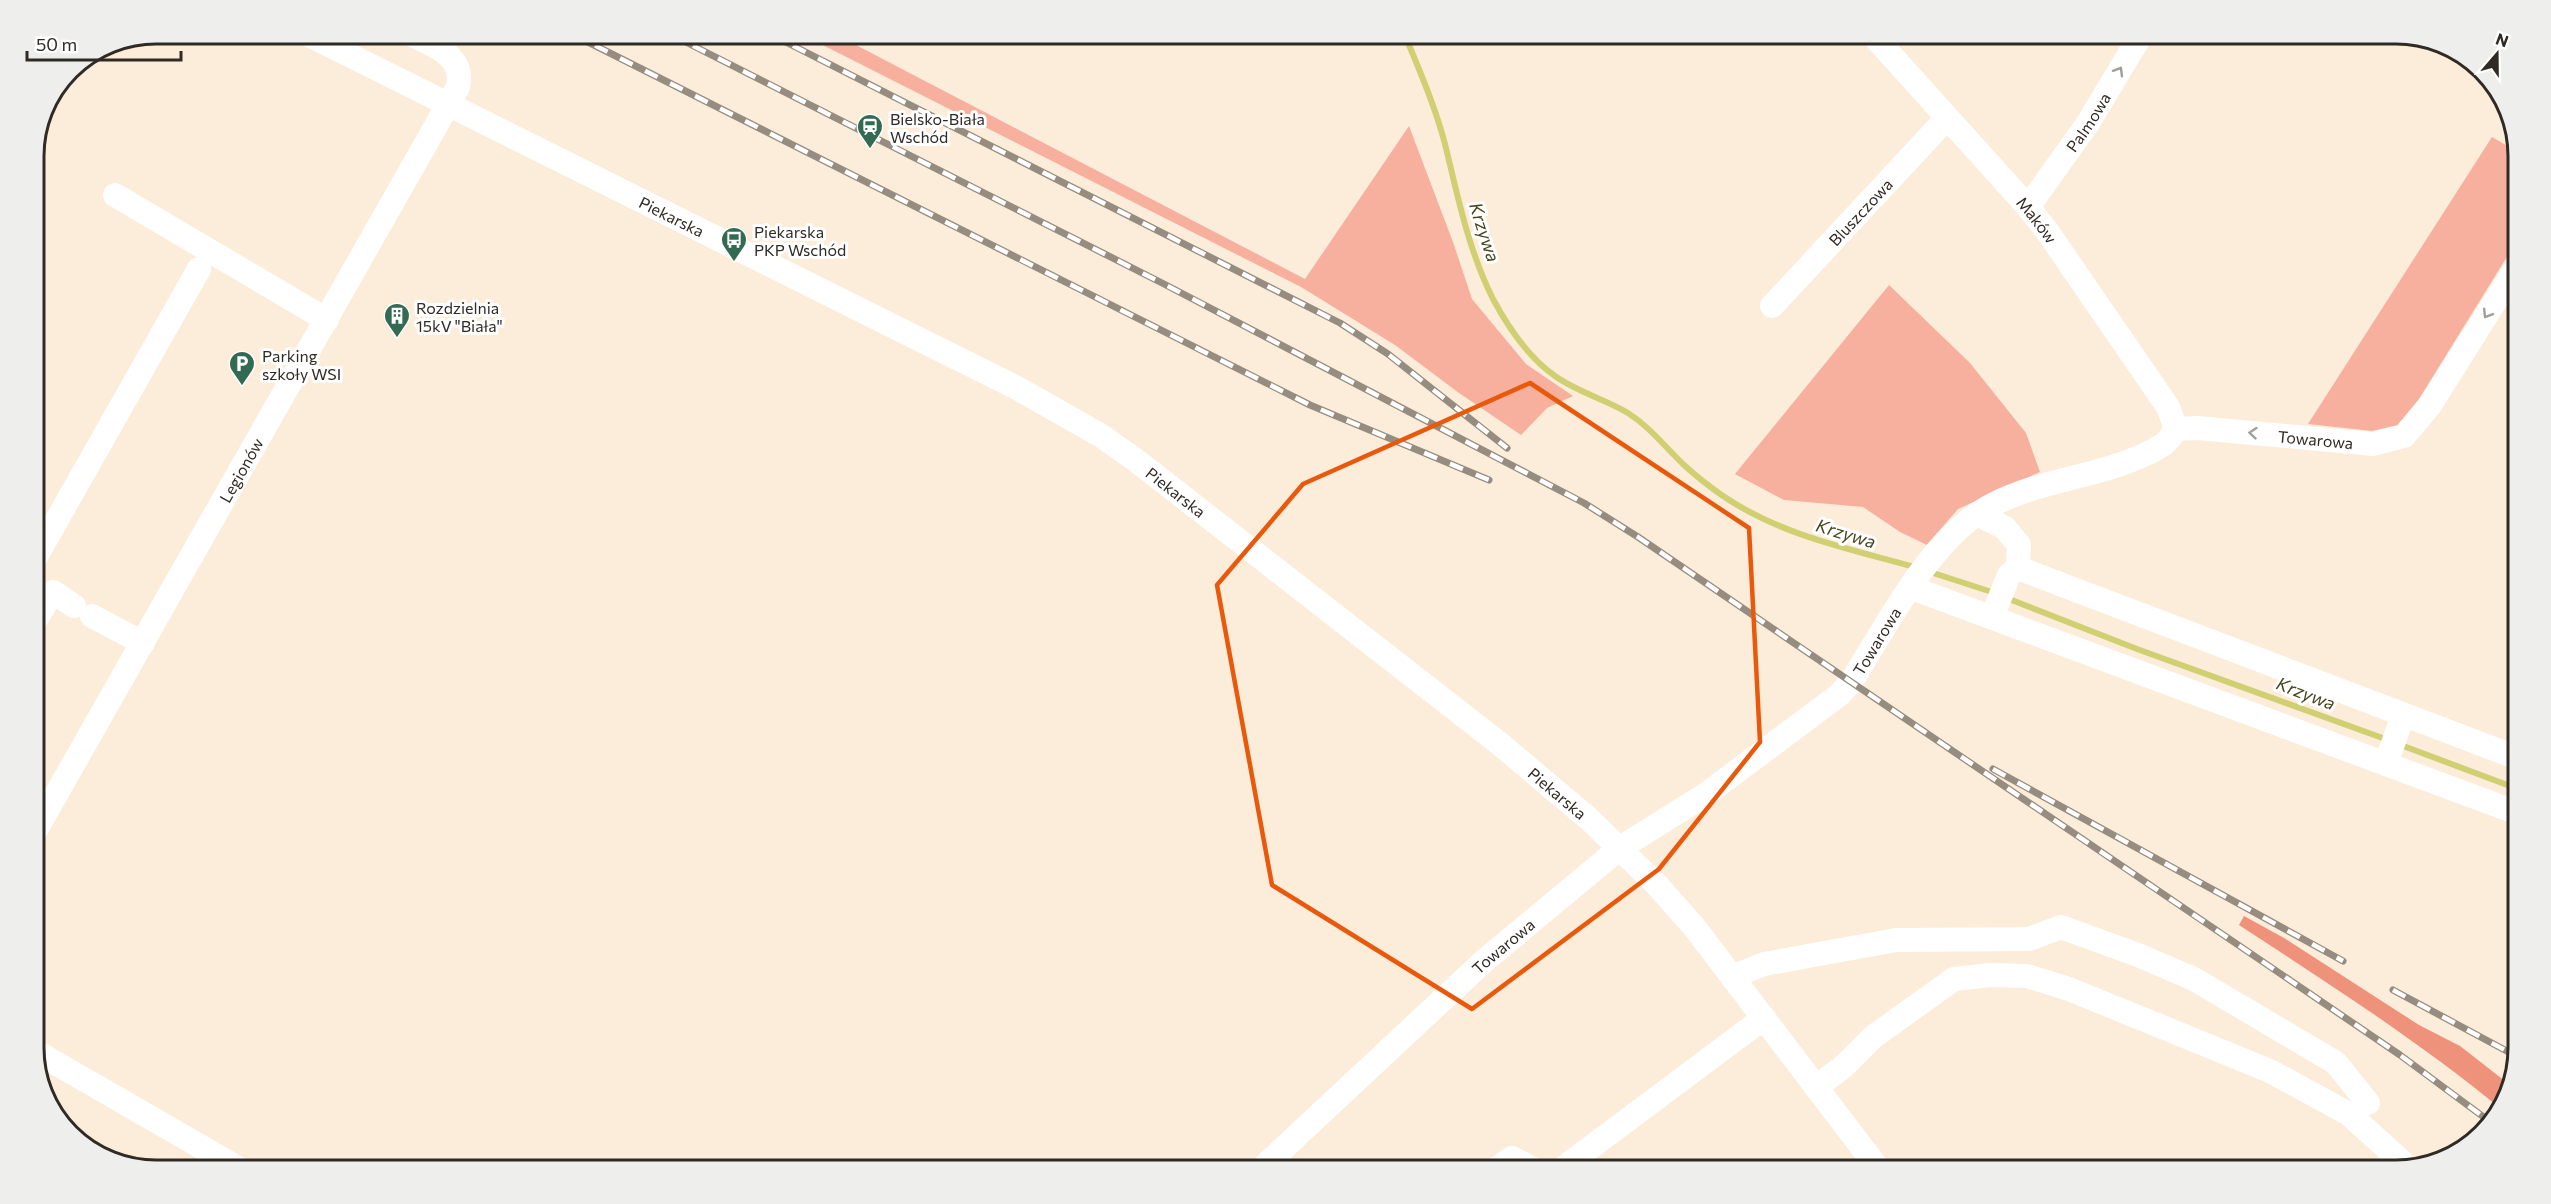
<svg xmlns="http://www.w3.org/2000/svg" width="2551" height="1204" font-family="Commissioner,sans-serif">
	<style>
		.green { fill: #f7b09e }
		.forest { fill: #ee927b }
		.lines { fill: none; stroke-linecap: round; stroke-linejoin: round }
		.stream { stroke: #d0cf72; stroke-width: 6 }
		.minor { stroke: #fff; stroke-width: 24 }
		.rail-casing { stroke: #968c7f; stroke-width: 7 }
		.rail { stroke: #fff; stroke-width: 4.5; stroke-dasharray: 14; stroke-linecap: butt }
		.oneway { stroke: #a19f9c }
		.marked { fill: none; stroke: #e8590c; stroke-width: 4.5; stroke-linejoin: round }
		.labels { text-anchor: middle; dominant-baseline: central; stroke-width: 6; stroke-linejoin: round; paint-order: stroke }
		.poi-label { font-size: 16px; fill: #2f2a23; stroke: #fff; text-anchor: start }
		.street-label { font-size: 16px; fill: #2f2a23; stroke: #fff }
		.water-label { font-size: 18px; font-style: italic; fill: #47471f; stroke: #fff }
		.rim { fill: none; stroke: #2f2a23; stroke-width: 3 }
	</style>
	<rect width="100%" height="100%" fill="#fcecda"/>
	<g class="green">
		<path d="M799,33H833L1305,279L1409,126L1453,242L1472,299L1526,364L1573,396L1547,408L1521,435L1459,393L1395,345L1301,287Z"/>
		<path d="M2492,137L2518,152V239L2419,399L2398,425L2372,431L2308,424Z"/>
		<path d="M1889,285L1970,363L2026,433L2040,472L1958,509L1927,545L1900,532L1863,507L1784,500L1735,474Z"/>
	</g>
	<path class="forest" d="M2244,916L2284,938L2419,1025L2460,1046L2510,1085L2506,1103L2500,1108C2418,1041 2328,983 2239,925Z"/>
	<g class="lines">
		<g class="stream">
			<path d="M1404,33C1419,69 1435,106 1445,144C1458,197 1468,249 1493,299C1508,327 1529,358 1555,376C1577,392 1605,399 1628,413C1650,427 1665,447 1684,465C1696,476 1710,487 1723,496C1782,536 1851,549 1918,568"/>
			<path d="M1927,571L1995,593"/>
			<path d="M2004,597L2137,649L2388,740"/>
			<path d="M2398,744L2518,789"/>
		</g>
		<g class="minor">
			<path id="s1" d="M305,33L1017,388L1100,435L1137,461L1500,744L1589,819L1656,884L1695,928L1880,1171"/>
			<path id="s2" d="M1871,33L2028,207L2047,231L2168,407L2176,429"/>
			<path d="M115,195L327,320"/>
			<path id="s3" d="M2028,207L2088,123L2142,33"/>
			<path id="s4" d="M1772,306L1947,118"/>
			<path d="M1977,514L2005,528L2019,545L2018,568"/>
			<path d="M33,562L199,269"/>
			<path d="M1912,588L2518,813"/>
			<path d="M92,616L143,643"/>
			<path d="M1992,617L2009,575L2018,568L2518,758"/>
			<path d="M33,624L53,592L74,606"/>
			<path d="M2386,764L2403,715"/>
			<path id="s5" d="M33,835L458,87C465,54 432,45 408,33"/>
			<path d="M1732,977L1764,964L1896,940L2029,939L2061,927L2138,955L2194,979L2336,1063L2368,1103"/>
			<path d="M33,1050L243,1171"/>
			<path d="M1816,1087L1843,1067L1873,1037L1954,979L1991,975L2027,976L2069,989L2270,1071L2349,1114L2401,1161L2405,1168"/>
			<path id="s6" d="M1259,1171L1484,961L1620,848L1705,795L1839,695L1851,682C1885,628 1925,550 1977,514C2032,477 2104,480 2161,446C2167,443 2172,435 2176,429L2198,428L2373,444L2404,436L2430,405L2518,265"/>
			<path d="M1493,1171L1512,1158L1537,1171"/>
			<path d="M1559,1171L1764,1018"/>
		</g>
		<defs>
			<g id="rail">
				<path d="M570,33L1310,405L1489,480"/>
				<path d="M668,33L1164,284L1584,503L1638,537L2400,1055L2489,1121"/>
				<path d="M768,33L1340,323L1388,354L1507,448"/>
				<path d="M1993,769L2343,961"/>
				<path d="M2393,990L2516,1056"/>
			</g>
		</defs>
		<use href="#rail" class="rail-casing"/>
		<use href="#rail" class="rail"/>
	</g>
	<defs><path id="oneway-chevron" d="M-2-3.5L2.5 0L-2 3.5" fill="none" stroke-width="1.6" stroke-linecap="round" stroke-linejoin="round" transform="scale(1.5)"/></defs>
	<g class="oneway">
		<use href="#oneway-chevron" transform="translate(2119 71) rotate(-59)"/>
		<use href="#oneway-chevron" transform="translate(2487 314) rotate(122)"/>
		<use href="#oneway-chevron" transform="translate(2253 433) rotate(-175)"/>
	</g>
	<path class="marked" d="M1530,383L1749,528L1760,742L1659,869L1472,1009L1272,885L1217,585L1303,484Z"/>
	<defs>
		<symbol id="station-pin" viewBox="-11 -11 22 30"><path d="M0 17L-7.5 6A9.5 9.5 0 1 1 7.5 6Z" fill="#336b52" stroke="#fff"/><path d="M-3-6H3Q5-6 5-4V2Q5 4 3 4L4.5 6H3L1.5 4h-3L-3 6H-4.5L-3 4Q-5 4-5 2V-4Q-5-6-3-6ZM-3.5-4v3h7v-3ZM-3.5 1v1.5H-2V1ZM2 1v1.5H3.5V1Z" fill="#fff"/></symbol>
		<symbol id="bus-pin" viewBox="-11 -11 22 30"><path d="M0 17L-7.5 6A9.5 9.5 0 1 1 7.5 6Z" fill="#336b52" stroke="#fff"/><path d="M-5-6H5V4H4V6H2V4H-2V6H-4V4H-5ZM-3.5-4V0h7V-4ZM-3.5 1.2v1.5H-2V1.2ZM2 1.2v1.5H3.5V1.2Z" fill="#fff"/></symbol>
		<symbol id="building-pin" viewBox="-11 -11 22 30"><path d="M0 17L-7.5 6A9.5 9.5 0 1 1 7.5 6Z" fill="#336b52" stroke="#fff"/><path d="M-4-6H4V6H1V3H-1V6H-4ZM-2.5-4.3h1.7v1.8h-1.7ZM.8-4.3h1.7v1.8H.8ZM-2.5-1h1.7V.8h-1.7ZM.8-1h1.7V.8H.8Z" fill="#fff"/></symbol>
		<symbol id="parking-pin" viewBox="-11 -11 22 30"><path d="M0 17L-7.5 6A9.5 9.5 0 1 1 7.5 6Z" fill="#336b52" stroke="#fff"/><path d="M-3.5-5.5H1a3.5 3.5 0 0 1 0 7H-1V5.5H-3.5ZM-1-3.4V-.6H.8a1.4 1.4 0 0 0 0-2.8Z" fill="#fff"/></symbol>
	</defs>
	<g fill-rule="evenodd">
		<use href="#station-pin" x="855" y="112" width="30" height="40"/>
		<use href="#bus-pin" x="719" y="225" width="30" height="40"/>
		<use href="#building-pin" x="382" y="301" width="30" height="40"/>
		<use href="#parking-pin" x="227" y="349" width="30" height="40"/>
	</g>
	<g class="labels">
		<g class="poi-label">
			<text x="890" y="118">Bielsko-Biała<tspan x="890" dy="18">Wschód</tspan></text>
			<text x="754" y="231">Piekarska<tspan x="754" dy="18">PKP Wschód</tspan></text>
			<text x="416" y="307">Rozdzielnia<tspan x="416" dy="18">15kV "Biała"</tspan></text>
			<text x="262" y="355">Parking<tspan x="262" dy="18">szkoły WSI</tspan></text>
		</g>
		<g class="street-label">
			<text stroke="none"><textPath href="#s3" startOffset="104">Palmowa</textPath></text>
			<text stroke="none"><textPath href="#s4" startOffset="129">Bluszczowa</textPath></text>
			<text stroke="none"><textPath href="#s1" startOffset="410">Piekarska</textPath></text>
			<text stroke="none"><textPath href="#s2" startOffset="250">Maków</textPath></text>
			<text stroke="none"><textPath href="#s6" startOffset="1341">Towarowa</textPath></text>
			<text stroke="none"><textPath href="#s5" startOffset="420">Legionów</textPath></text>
			<text stroke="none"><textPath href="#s1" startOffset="986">Piekarska</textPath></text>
			<text stroke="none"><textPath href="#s6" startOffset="818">Towarowa</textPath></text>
			<text stroke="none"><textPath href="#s1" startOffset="1472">Piekarska</textPath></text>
			<text stroke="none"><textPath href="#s6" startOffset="332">Towarowa</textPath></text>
		</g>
		<g class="water-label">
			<text transform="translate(1485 232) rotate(72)">Krzywa</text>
			<text transform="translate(1846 533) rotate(17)">Krzywa</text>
			<text transform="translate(2306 693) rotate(21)">Krzywa</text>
		</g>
	</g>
	<path d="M0 0H2551V1204H0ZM156 44H2396A112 112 0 0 1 2508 156V1048A112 112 0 0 1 2396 1160H156A112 112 0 0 1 44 1048V156A112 112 0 0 1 156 44Z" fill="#eeeeed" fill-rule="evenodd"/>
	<path class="rim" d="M156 44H2396A112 112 0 0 1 2508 156V1048A112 112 0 0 1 2396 1160H156A112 112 0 0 1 44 1048V156A112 112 0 0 1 156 44Z"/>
	<g transform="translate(2497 54) rotate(20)" stroke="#ffffff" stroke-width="4.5" paint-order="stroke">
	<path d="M0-4.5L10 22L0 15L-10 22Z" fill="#2f2a23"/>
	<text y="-9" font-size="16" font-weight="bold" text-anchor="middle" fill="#2f2a23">N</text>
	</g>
	<path d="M27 51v9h154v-9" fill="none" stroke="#2f2a23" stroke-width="3"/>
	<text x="36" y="51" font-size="18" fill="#2f2a23" stroke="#ffffff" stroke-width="4.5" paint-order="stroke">50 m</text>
</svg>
